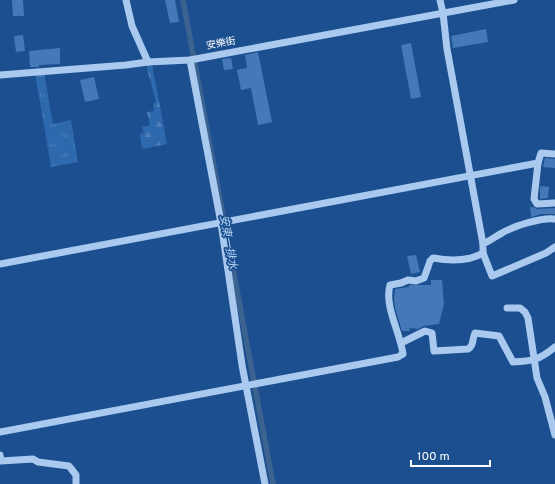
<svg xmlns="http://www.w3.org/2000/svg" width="555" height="484" font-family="Overpass,'Noto Sans TC',sans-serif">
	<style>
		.grass { fill: url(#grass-tufts) }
		.forest { fill: url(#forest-firs) }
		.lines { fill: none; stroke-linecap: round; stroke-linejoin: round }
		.canal { stroke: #3c6290; stroke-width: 5.5 }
		.building { fill: #4478b7 }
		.minor { stroke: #a9c9ee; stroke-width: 7 }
		.labels { text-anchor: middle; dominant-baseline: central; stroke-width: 3.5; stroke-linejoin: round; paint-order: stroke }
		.street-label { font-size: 10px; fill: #fff; stroke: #1b4f8f }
		.water-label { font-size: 11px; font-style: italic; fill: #b5d3f5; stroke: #1b4f8f }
	</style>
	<defs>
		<pattern id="grass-tufts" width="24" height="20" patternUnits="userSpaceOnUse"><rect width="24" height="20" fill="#2e69ad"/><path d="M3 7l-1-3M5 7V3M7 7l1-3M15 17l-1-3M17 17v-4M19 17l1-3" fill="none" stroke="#4d80b9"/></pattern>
		<pattern id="forest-firs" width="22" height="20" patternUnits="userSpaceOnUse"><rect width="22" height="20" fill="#2e69ad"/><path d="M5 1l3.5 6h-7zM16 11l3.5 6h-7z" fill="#4d80b9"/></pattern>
	</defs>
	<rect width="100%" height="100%" fill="#1b4f8f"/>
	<path class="grass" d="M44,72L53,124L71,120L78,162L51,167L35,73Z"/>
	<path class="forest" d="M152,64L167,144L142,149L140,134L144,133L142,127L150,125L147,112L154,111L153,104L156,102L146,65Z"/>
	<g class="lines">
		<path class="canal" d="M183,0L273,484"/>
	</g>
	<g class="building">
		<path d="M12,0H23L24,16H13Z"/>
		<path d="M165,0H175L179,22L170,23Z"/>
		<path d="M486,29L488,42L453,48L451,36Z"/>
		<path d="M23,35L25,51L16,52L14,36Z"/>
		<path d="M411,43L421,97L411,99L401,45Z"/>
		<path d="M60,48V64L39,65V67H30L29,51Z"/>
		<path d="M258,52L272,122L258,125L251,88L241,90L237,70L247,68L245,55Z"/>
		<path d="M231,58L233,69L224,70L222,59Z"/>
		<path d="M94,77L99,99L85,102L80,80Z"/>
		<path d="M545,158L555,159V168L543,167Z"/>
		<path d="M540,186L549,187L548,198L540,199Z"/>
		<path d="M530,207H533L537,209L555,208V214H542L531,217Z"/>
		<path d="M416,255L420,272L411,274L407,256Z"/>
		<path d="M431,280H442L444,304L439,324L423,326L418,329L410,328L409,331H402L395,308L394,298L395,289L409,287V285H431Z"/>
	</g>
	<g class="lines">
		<g class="minor">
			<path d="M126,0L132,26L148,62"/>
			<path d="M440,0L443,13L447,49L483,244"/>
			<path d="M190,60L221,223L242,365L265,484"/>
			<path d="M0,75L126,65L148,62L190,60L514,0"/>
			<path d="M538,163L534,199L537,204L555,203"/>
			<path d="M483,253L492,276L546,253L555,247"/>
			<path d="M0,264L538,163L541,153L555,154"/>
			<path d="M507,308H520L525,312L528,318L537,378L545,397L555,435"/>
			<path d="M401,343L425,331L432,333L434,351L468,349C474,346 472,339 475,333L499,336L513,362C533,361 539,360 555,347"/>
			<path d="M0,432L398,357L403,354C400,332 384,306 390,285L401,283L408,280L416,281L424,278L428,267L430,261L433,258C450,261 468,262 483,253V244C490,241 496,236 502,233C514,226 542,217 555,219"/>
			<path d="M0,455L1,461L33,459L38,462L69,466L76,475V484"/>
		</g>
	</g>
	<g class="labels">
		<g class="street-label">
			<text transform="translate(221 44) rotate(-10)">安樂街</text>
		</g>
		<g class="water-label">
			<text transform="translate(228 242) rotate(80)">安東一排水</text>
		</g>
	</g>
	<path d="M411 460v6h79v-6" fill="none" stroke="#ffffff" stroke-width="2"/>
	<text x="417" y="460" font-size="12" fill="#ffffff" stroke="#1b4f8f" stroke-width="3" paint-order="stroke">100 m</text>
</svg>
